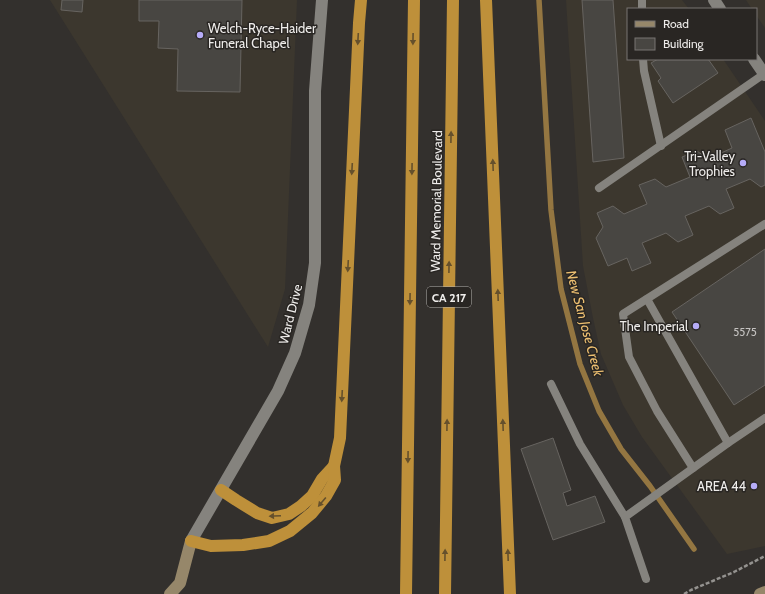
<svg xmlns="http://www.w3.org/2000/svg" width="765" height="594" font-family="Cabin,sans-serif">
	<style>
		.built { fill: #3c372e }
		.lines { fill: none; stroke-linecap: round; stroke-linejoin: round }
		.stream { stroke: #947641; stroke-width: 5.5 }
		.building { fill: #484642; stroke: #676460 }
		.path { stroke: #94928f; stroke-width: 2.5; stroke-dasharray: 4 2; stroke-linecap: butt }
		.service { stroke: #85837e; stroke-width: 8 }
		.minor { stroke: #85837e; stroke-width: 12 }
		.tertiary { stroke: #85837e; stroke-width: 12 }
		.secondary { stroke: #96876a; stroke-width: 12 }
		.motorway { stroke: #be903a; stroke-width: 12 }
		.oneway { fill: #65502c }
		.poi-dot { fill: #b6acf8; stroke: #292623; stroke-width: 1.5 }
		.labels { text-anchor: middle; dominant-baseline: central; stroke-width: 3; stroke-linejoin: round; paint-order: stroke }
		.number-label { font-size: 11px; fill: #c4c2c0 }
		.shield { fill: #292623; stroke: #b3b1ae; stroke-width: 1 }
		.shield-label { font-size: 12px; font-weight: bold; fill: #eeecea }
		.poi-label { font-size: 13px; fill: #eeecea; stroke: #292623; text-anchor: end }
		.street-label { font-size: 13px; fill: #eeecea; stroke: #292623 }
		.water-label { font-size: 14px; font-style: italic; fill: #edbf71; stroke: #292623 }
	</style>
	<rect width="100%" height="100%" fill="#33302d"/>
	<g class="built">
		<path d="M50,0H297L285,289L268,347Z"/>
		<path d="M566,0H682L689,9H628V59H723L765,121V546L727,554L642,437L623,405L601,354L593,318L583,266Z"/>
		<path d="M746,0H765V28L756,15V9H752Z"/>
	</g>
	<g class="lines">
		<path class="stream" d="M539,0L551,210L561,289L580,364L599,411L621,449L650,486L694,549"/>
	</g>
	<g class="building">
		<path d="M62,0H83L82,12L61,10Z"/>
		<path d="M139,0H242L240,92L177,91L178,49L158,48L159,21H139Z"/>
		<path d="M582,0H613L624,158L593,162Z"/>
		<path d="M658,59H708L718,73L673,103L658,81L661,78L651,63Z"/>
		<path d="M751,118L765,152V185L761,187L750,179L726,189L734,208L720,214L709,206L685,216L693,235L678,242L666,233L642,243L651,263L632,271L627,258L608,266L596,238L603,227L597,213L613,206L624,214L647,204L639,185L655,179L666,187L690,177L682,157L697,151L708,159L732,148L725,130Z"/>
		<path d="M765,249V385L734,405L672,312Z"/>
		<path d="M553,438L571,490L563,493L567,506L595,496L605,522L553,540L521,449Z"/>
	</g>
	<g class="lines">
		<path class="path" d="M684,594L691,590L734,572L765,556"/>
		<g class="service">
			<path d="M642,0V9"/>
			<path d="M643,59L644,71L661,146"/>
			<path d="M599,188L764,74"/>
			<path d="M647,299L728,443"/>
			<path d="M551,384L580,444L625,517"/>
			<path d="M693,468L657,411L629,357L623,314L765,224"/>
			<path d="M646,579L625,517L728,443L765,418"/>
		</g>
		<g class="minor">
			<path d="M714,0L720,9"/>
			<path d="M754,59L765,75"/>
		</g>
		<path class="tertiary" d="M191,541L278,391L295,353L309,305L315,263V91L322,0"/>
		<g class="secondary">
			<path d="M170,594L180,583L191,541"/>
			<path d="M760,594L765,592"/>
		</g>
		<g class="motorway">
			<path d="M486,0L510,594"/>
			<path d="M221,490L236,500L257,513L272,518L289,514L301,506L312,496L322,479L334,466"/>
			<path d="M191,541L211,546L243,545L269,541L290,531L312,513L326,496L335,480L334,466L340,438L359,23L361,0"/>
			<path d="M406,594L414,0"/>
			<path d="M445,594L453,0"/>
		</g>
	</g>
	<defs><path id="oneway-solid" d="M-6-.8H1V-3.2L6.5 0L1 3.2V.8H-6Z"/></defs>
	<g class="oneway">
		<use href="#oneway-solid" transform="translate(358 39) rotate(93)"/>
		<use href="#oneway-solid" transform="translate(413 39) rotate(91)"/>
		<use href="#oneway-solid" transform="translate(451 137) rotate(-89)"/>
		<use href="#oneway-solid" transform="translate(493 165) rotate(-92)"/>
		<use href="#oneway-solid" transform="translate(352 169) rotate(93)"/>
		<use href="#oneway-solid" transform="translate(412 169) rotate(91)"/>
		<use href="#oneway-solid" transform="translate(348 266) rotate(93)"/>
		<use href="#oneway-solid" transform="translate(449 267) rotate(-89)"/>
		<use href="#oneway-solid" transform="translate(498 295) rotate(-92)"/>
		<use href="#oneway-solid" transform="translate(410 299) rotate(91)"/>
		<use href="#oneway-solid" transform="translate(342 396) rotate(93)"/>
		<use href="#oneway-solid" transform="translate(447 425) rotate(-89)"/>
		<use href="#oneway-solid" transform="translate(503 425) rotate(-92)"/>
		<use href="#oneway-solid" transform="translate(408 457) rotate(91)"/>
		<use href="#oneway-solid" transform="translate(322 502) rotate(130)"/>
		<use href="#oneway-solid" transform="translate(275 516) rotate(177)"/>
		<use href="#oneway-solid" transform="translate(445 555) rotate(-89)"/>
		<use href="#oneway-solid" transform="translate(508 555) rotate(-92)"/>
	</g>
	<g class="poi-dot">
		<circle cx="200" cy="35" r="4"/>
		<circle cx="743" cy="163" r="4"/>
		<circle cx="696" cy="326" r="4"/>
		<circle cx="754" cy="486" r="4"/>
	</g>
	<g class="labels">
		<g class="number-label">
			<text x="745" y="332">5575</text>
		</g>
		<rect class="shield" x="427" y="287" width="44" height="20" rx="3"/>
		<g class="shield-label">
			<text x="449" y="297">CA 217</text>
		</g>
		<g class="poi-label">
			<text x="208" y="28" text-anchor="start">Welch-Ryce-Haider<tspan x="208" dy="15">Funeral Chapel</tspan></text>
			<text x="735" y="156">Tri-Valley<tspan x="735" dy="15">Trophies</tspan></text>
			<text x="688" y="326">The Imperial</text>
			<text x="746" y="486">AREA 44</text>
		</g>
		<g class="street-label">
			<text transform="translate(436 201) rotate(-89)">Ward Memorial Boulevard</text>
			<text transform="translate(290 314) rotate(-76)">Ward Drive</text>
		</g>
		<g class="water-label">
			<text transform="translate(585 323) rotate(75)">New San Jose Creek</text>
		</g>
	</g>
	<rect x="627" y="8" width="130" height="52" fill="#292623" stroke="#787573"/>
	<rect x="635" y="21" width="20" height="6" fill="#96876a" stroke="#787573"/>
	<text x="663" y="28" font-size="12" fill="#eeecea">Road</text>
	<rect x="635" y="38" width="20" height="12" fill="#484642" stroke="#787573"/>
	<text x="663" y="48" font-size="12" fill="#eeecea">Building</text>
</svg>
